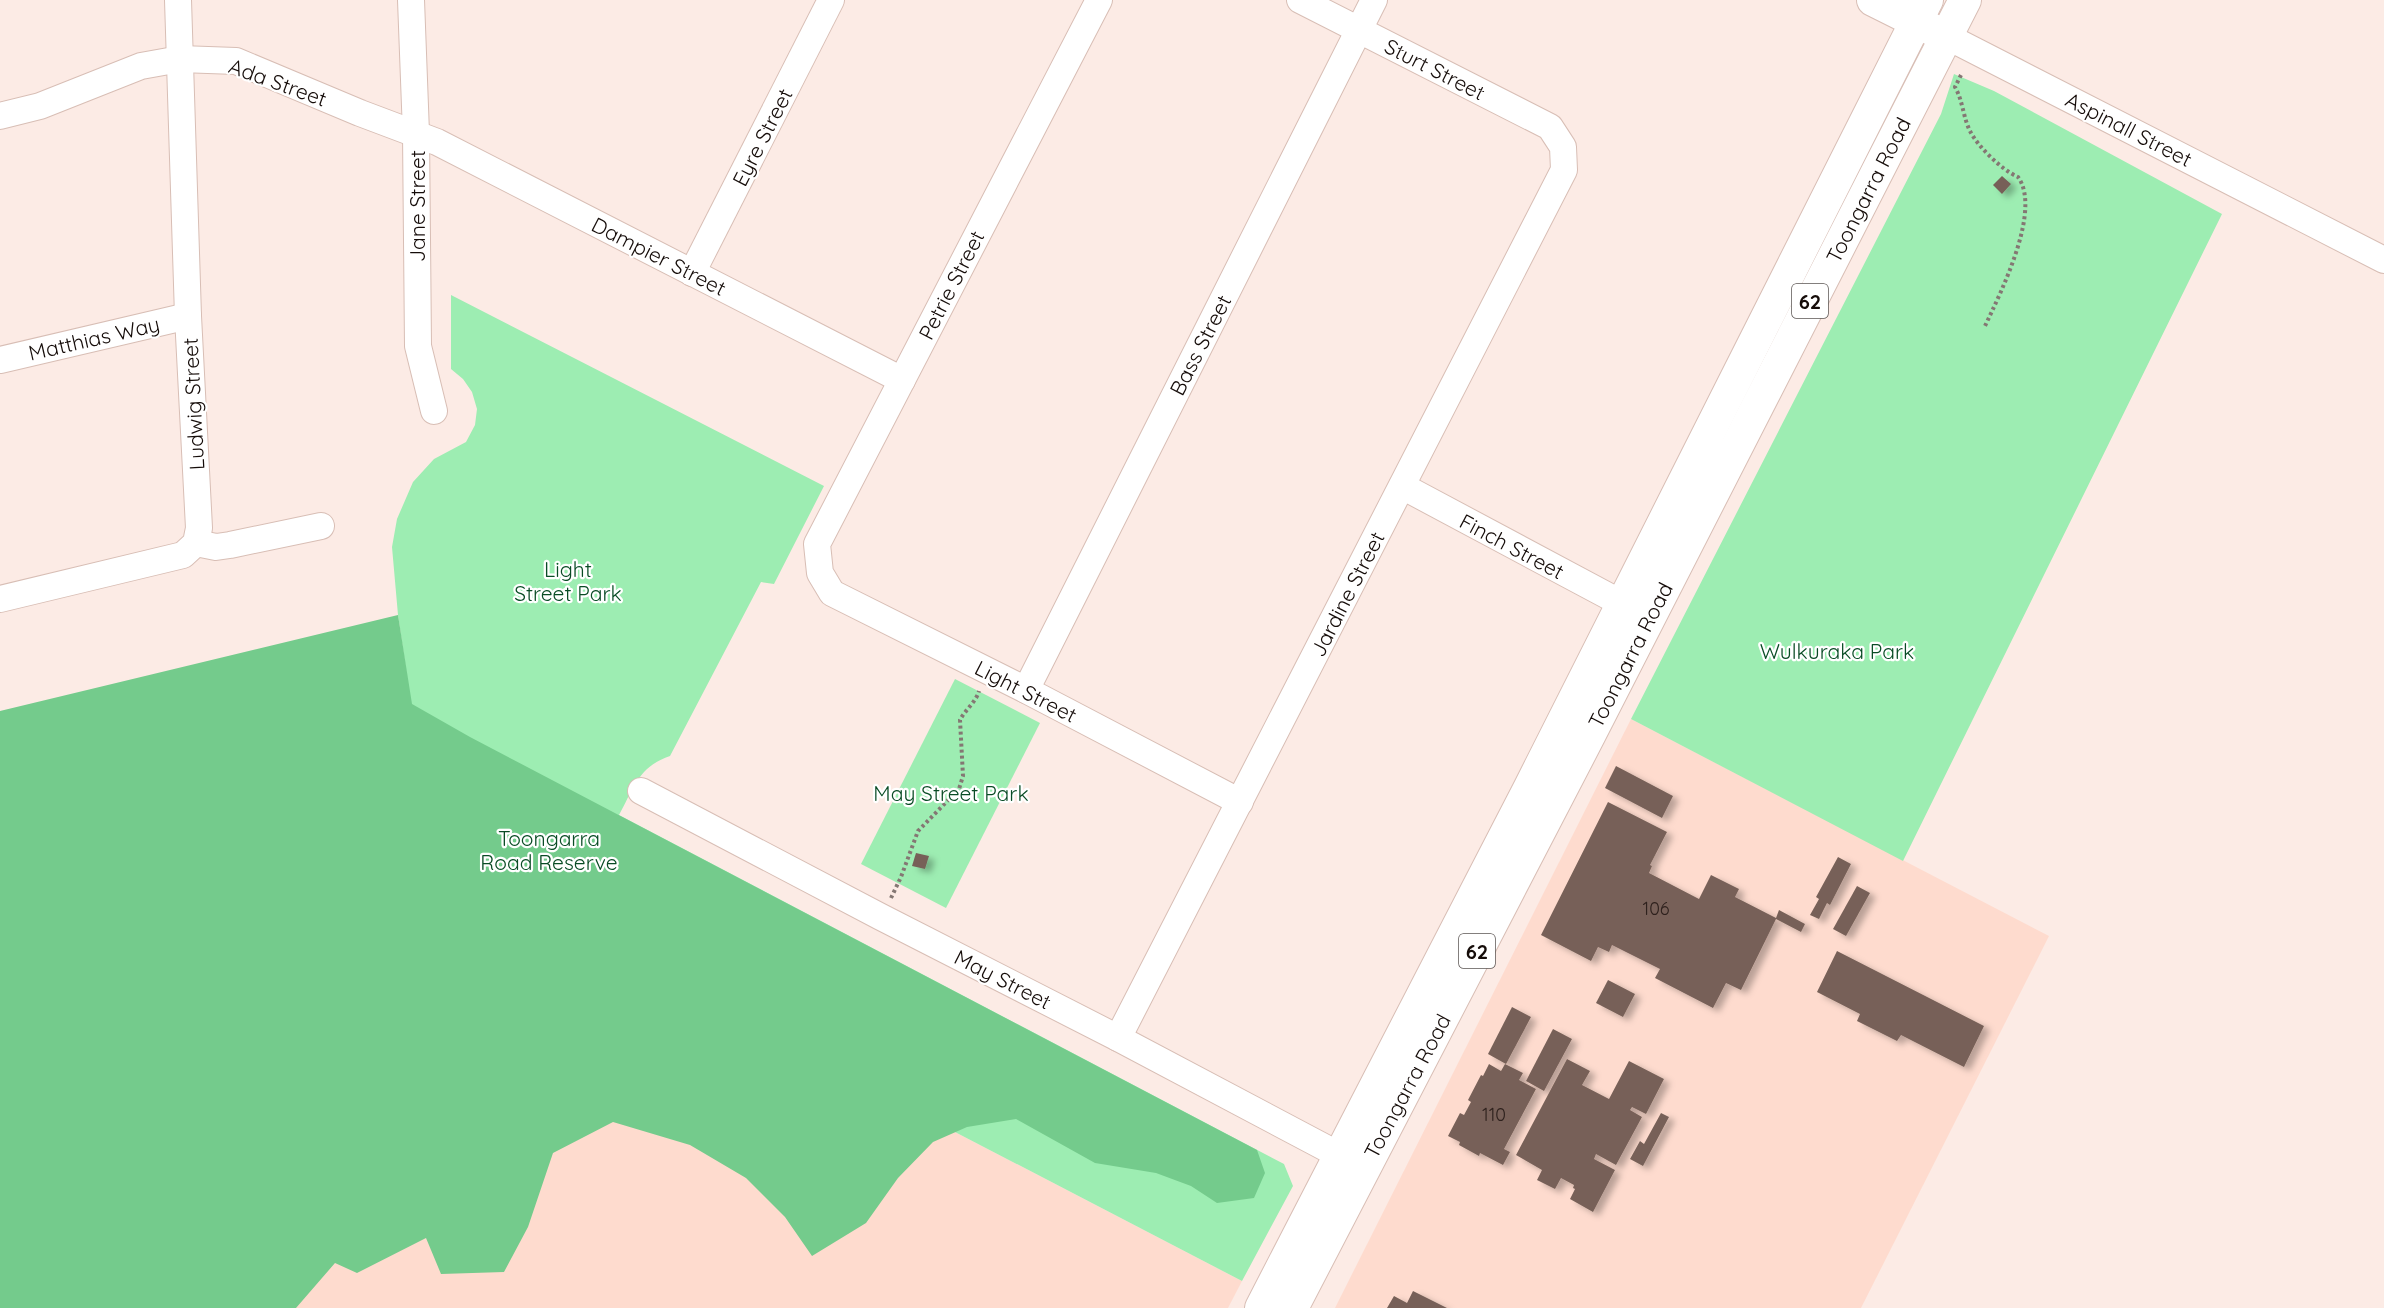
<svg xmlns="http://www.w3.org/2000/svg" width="2384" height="1308" font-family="Quicksand,sans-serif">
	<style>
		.built { fill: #fedbce }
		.green { fill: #9dedb2 }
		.forest { fill: #74cb8c }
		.building { fill: #776158; filter: url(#shadow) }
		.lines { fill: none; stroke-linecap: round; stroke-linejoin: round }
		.minor-casing { stroke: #d8beb5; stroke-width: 28 }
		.major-casing { stroke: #d8beb5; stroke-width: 34 }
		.path { stroke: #847773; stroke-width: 4; stroke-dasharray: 3 3; stroke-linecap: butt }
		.minor { stroke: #fff; stroke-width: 26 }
		.major { stroke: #fff; stroke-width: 32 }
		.labels { text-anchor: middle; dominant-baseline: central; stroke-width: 4.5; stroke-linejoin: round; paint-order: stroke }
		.number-label { font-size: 18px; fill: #2e211d }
		.shield { fill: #fff; stroke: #5b5553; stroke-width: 1.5 }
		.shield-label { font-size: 20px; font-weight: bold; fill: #150c09 }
		.street-label { font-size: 21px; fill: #150c09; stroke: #fff }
		.park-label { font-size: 21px; fill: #094c25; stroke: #fff }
	</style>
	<defs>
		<filter id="shadow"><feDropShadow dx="6" dy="4" stdDeviation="3" flood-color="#0004"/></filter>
	</defs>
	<rect width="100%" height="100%" fill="#fcebe5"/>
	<g class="built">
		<path d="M1631,719L2049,936L1861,1308H1335Z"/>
		<path d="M474,882L1242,1281L1228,1308H218Z"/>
	</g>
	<g class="green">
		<path d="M1954,74L1994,91L2222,214L1903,861L1631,719L1941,114Z"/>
		<path d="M451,295L824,486L774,584L761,582L670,756C638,767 634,788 619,815L1284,1164L1293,1186L1242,1281L474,882L411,704L398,615L392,547L397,519L413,482L434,459L466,442L475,425L477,409L472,392L463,379L451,369Z"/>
		<path d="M955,679L1040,723L946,908L861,864Z"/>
	</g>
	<path class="forest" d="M398,615L412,704L470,737L1257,1150L1265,1173L1254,1198L1217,1203L1191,1186L1156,1173L1095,1163L1016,1119L967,1127L933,1142L898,1178L866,1223L812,1256L785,1217L746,1178L690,1145L613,1122L553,1153L528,1227L504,1272L441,1274L426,1238L357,1273L335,1263L296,1308H0V711Z"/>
	<g class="building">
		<path d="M2002,176L2011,184L2002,194L1993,185Z"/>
		<path d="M1616,766L1673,796L1662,818L1605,788Z"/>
		<path d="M1608,802L1667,832L1650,865L1652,866L1649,873L1699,899L1711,875L1739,889L1735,897L1776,918L1779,910L1805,924L1801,932L1776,919L1741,990L1726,983L1713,1008L1655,978L1660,969L1612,945L1609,952L1598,947L1591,961L1541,935Z"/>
		<path d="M916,853L929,856L925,869L912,866Z"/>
		<path d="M1838,857L1851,864L1830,905L1827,903L1819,919L1810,915L1819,899L1816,897Z"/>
		<path d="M1857,886L1870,893L1846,936L1833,929Z"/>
		<path d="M1837,951L1984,1026L1964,1067L1901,1035L1897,1041L1857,1021L1860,1014L1817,992Z"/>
		<path d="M1608,980L1635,994L1623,1017L1596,1003Z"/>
		<path d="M1512,1007L1531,1017L1506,1064L1488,1054Z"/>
		<path d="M1553,1029L1572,1039L1544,1091L1526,1081Z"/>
		<path d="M1567,1059L1590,1071L1582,1085L1609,1099L1629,1061L1664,1079L1646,1114L1632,1107L1630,1110L1642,1117L1616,1165L1596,1154L1594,1159L1615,1170L1593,1212L1570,1199L1575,1189L1573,1188L1574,1185L1561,1178L1555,1189L1537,1180L1542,1170L1516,1155Z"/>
		<path d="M1489,1064L1501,1071L1505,1064L1523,1073L1519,1080L1536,1089L1504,1149L1510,1152L1503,1165L1480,1153L1479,1156L1459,1145L1460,1142L1448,1136L1460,1113L1464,1115L1471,1102L1468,1100L1481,1075L1483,1076Z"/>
		<path d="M1661,1113L1669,1117L1643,1166L1630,1159L1640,1141L1644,1144Z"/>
		<path d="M1413,1291L1447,1308H1387L1394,1296L1407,1303Z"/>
	</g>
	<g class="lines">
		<defs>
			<g id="minor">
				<path d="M411,0L416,133L418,346L434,411"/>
				<path d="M1099,0L817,544L820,573L832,593L1026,690L1240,802"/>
				<path d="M1946,36L2384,260"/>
				<path d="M0,116L40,106L141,66L180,59L236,61L360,113L437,142L902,380"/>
				<path d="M692,273L831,0"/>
				<path d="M0,360L188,316"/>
				<path d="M1402,486L1623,604"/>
				<path d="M196,543L216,547L230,545L321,526"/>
				<path d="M0,599L183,555L196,543L199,528L188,316L178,0"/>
				<path d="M1026,690L1374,0"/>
				<path d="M641,791L881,917L1118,1038L1356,1164"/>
				<path d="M1118,1038L1564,170L1563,147L1550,127L1300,0"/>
			</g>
			<g id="major">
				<path d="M1873,0L1935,31"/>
				<path d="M1261,1308L1530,787L1927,0"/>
				<path d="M1292,1308L1590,734L1965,0"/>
			</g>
		</defs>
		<use href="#minor" class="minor-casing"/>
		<use href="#major" class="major-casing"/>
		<g class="path">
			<path d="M1961,75L1955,87C1963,101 1963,117 1970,131C1978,147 2002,170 2018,177C2042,210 2001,292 1985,326"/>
			<path d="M891,898L901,877L918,831L959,789L963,776L960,720C965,710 976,702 979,691"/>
		</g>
		<use href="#minor" class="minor"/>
		<use href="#major" class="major"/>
	</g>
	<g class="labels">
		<g class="number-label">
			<text x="1656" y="908">106</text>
			<text x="1494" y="1114">110</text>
		</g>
		<g class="shield">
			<rect x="1792" y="284" width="36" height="34" rx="4.5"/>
			<rect x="1459" y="934" width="36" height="34" rx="4.5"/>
		</g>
		<g class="shield-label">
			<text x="1810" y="301">62</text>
			<text x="1477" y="951">62</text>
		</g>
		<g class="street-label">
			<text transform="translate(1435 69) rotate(27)">Sturt Street</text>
			<text transform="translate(278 82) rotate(20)">Ada Street</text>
			<text transform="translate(2129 129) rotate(27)">Aspinall Street</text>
			<text transform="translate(762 137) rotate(-63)">Eyre Street</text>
			<text transform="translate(1868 190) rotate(-63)">Toongarra Road</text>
			<text transform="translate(417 206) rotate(-90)">Jane Street</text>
			<text transform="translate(659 256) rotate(27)">Dampier Street</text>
			<text transform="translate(951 285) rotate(-63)">Petrie Street</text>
			<text transform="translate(94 338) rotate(-13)">Matthias Way</text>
			<text transform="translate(1200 345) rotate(-63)">Bass Street</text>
			<text transform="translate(193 404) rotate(-93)">Ludwig Street</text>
			<text transform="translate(1512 546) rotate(28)">Finch Street</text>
			<text transform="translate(1347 594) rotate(-63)">Jardine Street</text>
			<text transform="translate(1630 655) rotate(-63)">Toongarra Road</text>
			<text transform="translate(1026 691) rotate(27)">Light Street</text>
			<text transform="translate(1003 979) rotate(27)">May Street</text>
			<text transform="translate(1407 1086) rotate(-62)">Toongarra Road</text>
		</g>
		<g class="park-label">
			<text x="568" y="569">Light<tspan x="568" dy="24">Street Park</tspan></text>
			<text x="1837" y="651">Wulkuraka Park</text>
			<text x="951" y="793">May Street Park</text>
			<text x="549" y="838">Toongarra<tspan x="549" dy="24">Road Reserve</tspan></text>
		</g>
	</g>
</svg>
